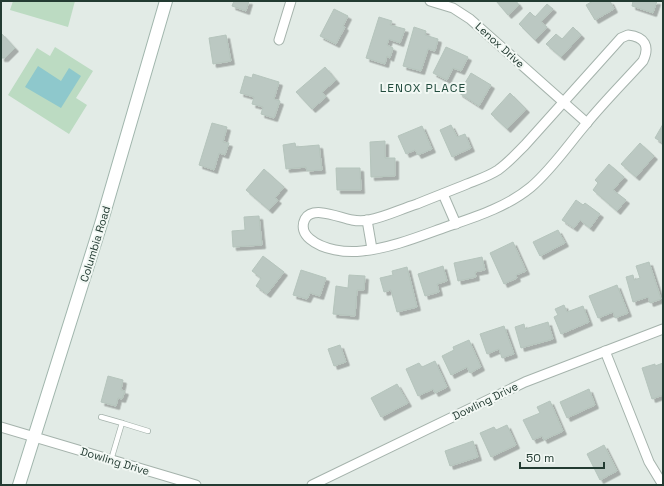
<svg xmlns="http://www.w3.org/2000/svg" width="664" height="486" font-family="'Space Grotesk',sans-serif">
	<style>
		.green { fill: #bcdbc2 }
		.water { fill: #8ec8cc }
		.building { fill: #bbc8c2; stroke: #b5c4bc; filter: url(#shadow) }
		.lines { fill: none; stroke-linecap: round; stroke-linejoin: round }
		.service-casing { stroke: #a5b3ac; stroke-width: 6 }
		.minor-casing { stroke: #a5b3ac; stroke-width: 11 }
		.secondary-casing { stroke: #a1b6ad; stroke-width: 14 }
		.service { stroke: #fff; stroke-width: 4.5 }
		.minor { stroke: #fff; stroke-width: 9 }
		.secondary { stroke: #fff; stroke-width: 12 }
		.labels { text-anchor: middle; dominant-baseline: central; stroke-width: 4; stroke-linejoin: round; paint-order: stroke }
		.street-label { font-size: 11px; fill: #233b32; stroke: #f2f8f4 }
		.neighbourhood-label { font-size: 12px; letter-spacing: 1px; fill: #214b3d; stroke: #f2f8f4 }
	</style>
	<defs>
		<filter id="shadow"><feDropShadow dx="3.5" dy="3.5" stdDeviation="0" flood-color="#0004"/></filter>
	</defs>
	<rect width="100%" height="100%" fill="#e2ebe6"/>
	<g class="green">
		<path d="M13,1H75L68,27L10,10Z"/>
		<path d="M55,47L93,71L76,98L87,105L69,134L8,95L37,48L50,56Z"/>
	</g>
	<path class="water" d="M38,66L61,81L69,68L81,76L61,108L25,87Z"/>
	<g class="building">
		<path d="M234,1H249L246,11L232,6Z"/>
		<path d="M496,1H516L519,5L508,15Z"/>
		<path d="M593,1H610L614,9L595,20L586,5Z"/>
		<path d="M633,1H657L653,13L632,6Z"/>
		<path d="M547,4L553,9L541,22L547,27L535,40L519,24L530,12L535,17Z"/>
		<path d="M334,9L348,16L343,26L345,27L336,44L320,36Z"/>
		<path d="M379,17L392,21L390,25L405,29L400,43L389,39L387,45L393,48L390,58L387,56L385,64L366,58Z"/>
		<path d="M414,27L426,31L425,35L438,39L435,51L428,49L421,71L403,66Z"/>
		<path d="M573,27L581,35L561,57L546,44L556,34L562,39Z"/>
		<path d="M1,33L15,48L5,58H1Z"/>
		<path d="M226,35L231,61L213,64L209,38Z"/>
		<path d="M446,47L468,57L461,71L453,68L447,80L433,73Z"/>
		<path d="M325,67L336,80L322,92L326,97L312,109L296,92Z"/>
		<path d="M471,73L491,85L479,106L459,93Z"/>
		<path d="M253,74L279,82L274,99L280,101L274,118L261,114L263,107L252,104L254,97L240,93L245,76L252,78Z"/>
		<path d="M510,93L526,109L507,129L491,114Z"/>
		<path d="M212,123L227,127L223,142L229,143L225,155L219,153L214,170L199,165Z"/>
		<path d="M663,124V143L655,138Z"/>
		<path d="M451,125L457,137L465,134L471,148L452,157L440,130Z"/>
		<path d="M422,126L432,149L418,155L415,150L406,154L398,136Z"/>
		<path d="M385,141V158H395V176L371,177L370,142Z"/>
		<path d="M295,143L296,147L319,145L322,170L307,171L306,167L286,169L283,145Z"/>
		<path d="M640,143L654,156L636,177L621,164Z"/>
		<path d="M609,164L624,177L613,190L626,200L617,211L593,190L598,183L595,180Z"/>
		<path d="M336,168H360L361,190H337Z"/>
		<path d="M264,169L284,187L275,198L278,200L269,210L246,190Z"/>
		<path d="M576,200L583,205L585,203L600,214L590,228L580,220L574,228L562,220Z"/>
		<path d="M259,216L262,245L233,247L232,231L245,230L244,217Z"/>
		<path d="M558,230L565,243L540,256L533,242Z"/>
		<path d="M513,242L526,271L516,275L517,278L504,284L490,253Z"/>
		<path d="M263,256L284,272L267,294L256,286L261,278L252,271Z"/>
		<path d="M482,257L485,270L475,272L476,277L458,281L454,263Z"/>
		<path d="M649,262L661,299L650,303L648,297L633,302L626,277L633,275L634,280L640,278L636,266Z"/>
		<path d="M443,266L447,281L437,284L439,292L425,296L418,274Z"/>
		<path d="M407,267L417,307L397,312L391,290L384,292L380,278L393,275L392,271Z"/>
		<path d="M301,270L326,278L320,296L310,293L307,299L293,295Z"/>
		<path d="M349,275L365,276L364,290H357L355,316L333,314L336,286L348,288Z"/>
		<path d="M617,285L628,313L615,318L613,312L598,318L589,296Z"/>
		<path d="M564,305L567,312L583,306L589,322L561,334L554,317L558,315L555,309Z"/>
		<path d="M548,322L553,339L521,348L515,327L524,324L525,329Z"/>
		<path d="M504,326L514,354L502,358L499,349L487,354L480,334Z"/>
		<path d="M469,340L481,367L470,373L467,367L451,375L442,356L454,350L453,347Z"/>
		<path d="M340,345L346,362L334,366L328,349Z"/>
		<path d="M435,361L447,387L435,393L433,389L418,396L406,369L419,363L422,367Z"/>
		<path d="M663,363V395L652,399L642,368L655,364V366Z"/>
		<path d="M108,376L123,380L121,390L125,391L122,399L118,398L116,406L101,402Z"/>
		<path d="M397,384L408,403L381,417L371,398Z"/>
		<path d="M589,389L595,405L567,418L560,402Z"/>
		<path d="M550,401L563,431L544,440L542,436L533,440L523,420L540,413L537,407Z"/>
		<path d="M507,425L516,445L491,457L480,433L494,427L496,430Z"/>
		<path d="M473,441L478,457L450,466L445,451Z"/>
		<path d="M604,445L617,471L600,480L587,454Z"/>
	</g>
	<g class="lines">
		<defs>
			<g id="service">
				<path d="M101,417L122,423L111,460"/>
				<path d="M122,423L148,431"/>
			</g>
			<g id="minor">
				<path d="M430,1L453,8L470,19L587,123"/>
				<path d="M628,35C645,37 650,46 643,61C624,82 604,102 586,124C568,145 552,169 531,187C507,207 475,217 446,227C418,237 391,248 362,251C346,253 323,250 310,239C304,234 301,227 305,219C313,205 340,218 352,220C357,221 364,221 369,220C385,217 401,209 417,204C434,197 450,191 467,184C477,180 489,176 498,170C508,163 516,154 525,145L621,38Z"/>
				<path d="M279,40L291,1"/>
				<path d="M443,194L456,224"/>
				<path d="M367,220L372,249"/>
				<path d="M605,351L649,462L663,485"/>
				<path d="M1,427L196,485"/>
				<path d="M312,485L525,382L663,329"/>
			</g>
			<path id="secondary" d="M19,485L101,224L166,1"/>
		</defs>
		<use href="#service" class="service-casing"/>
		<use href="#minor" class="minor-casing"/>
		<use href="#secondary" class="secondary-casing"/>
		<use href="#service" class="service"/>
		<use href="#minor" class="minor"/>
		<use href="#secondary" class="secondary"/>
	</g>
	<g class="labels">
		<g class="street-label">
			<text transform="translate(500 45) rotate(42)">Lenox Drive</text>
			<text transform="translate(95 244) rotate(-73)">Columbia Road</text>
			<text transform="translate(485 401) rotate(-26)">Dowling Drive</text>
			<text transform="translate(115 461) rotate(17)">Dowling Drive</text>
		</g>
		<g class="neighbourhood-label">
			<text x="423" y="88">LENOX PLACE</text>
		</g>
	</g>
	<rect width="664" height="486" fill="none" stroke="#233b32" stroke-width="4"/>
	<path d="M520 462v6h84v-6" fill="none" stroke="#233b32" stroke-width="2"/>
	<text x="526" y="462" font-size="12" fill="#233b32" stroke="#f2f8f4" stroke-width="3" paint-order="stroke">50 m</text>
</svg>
